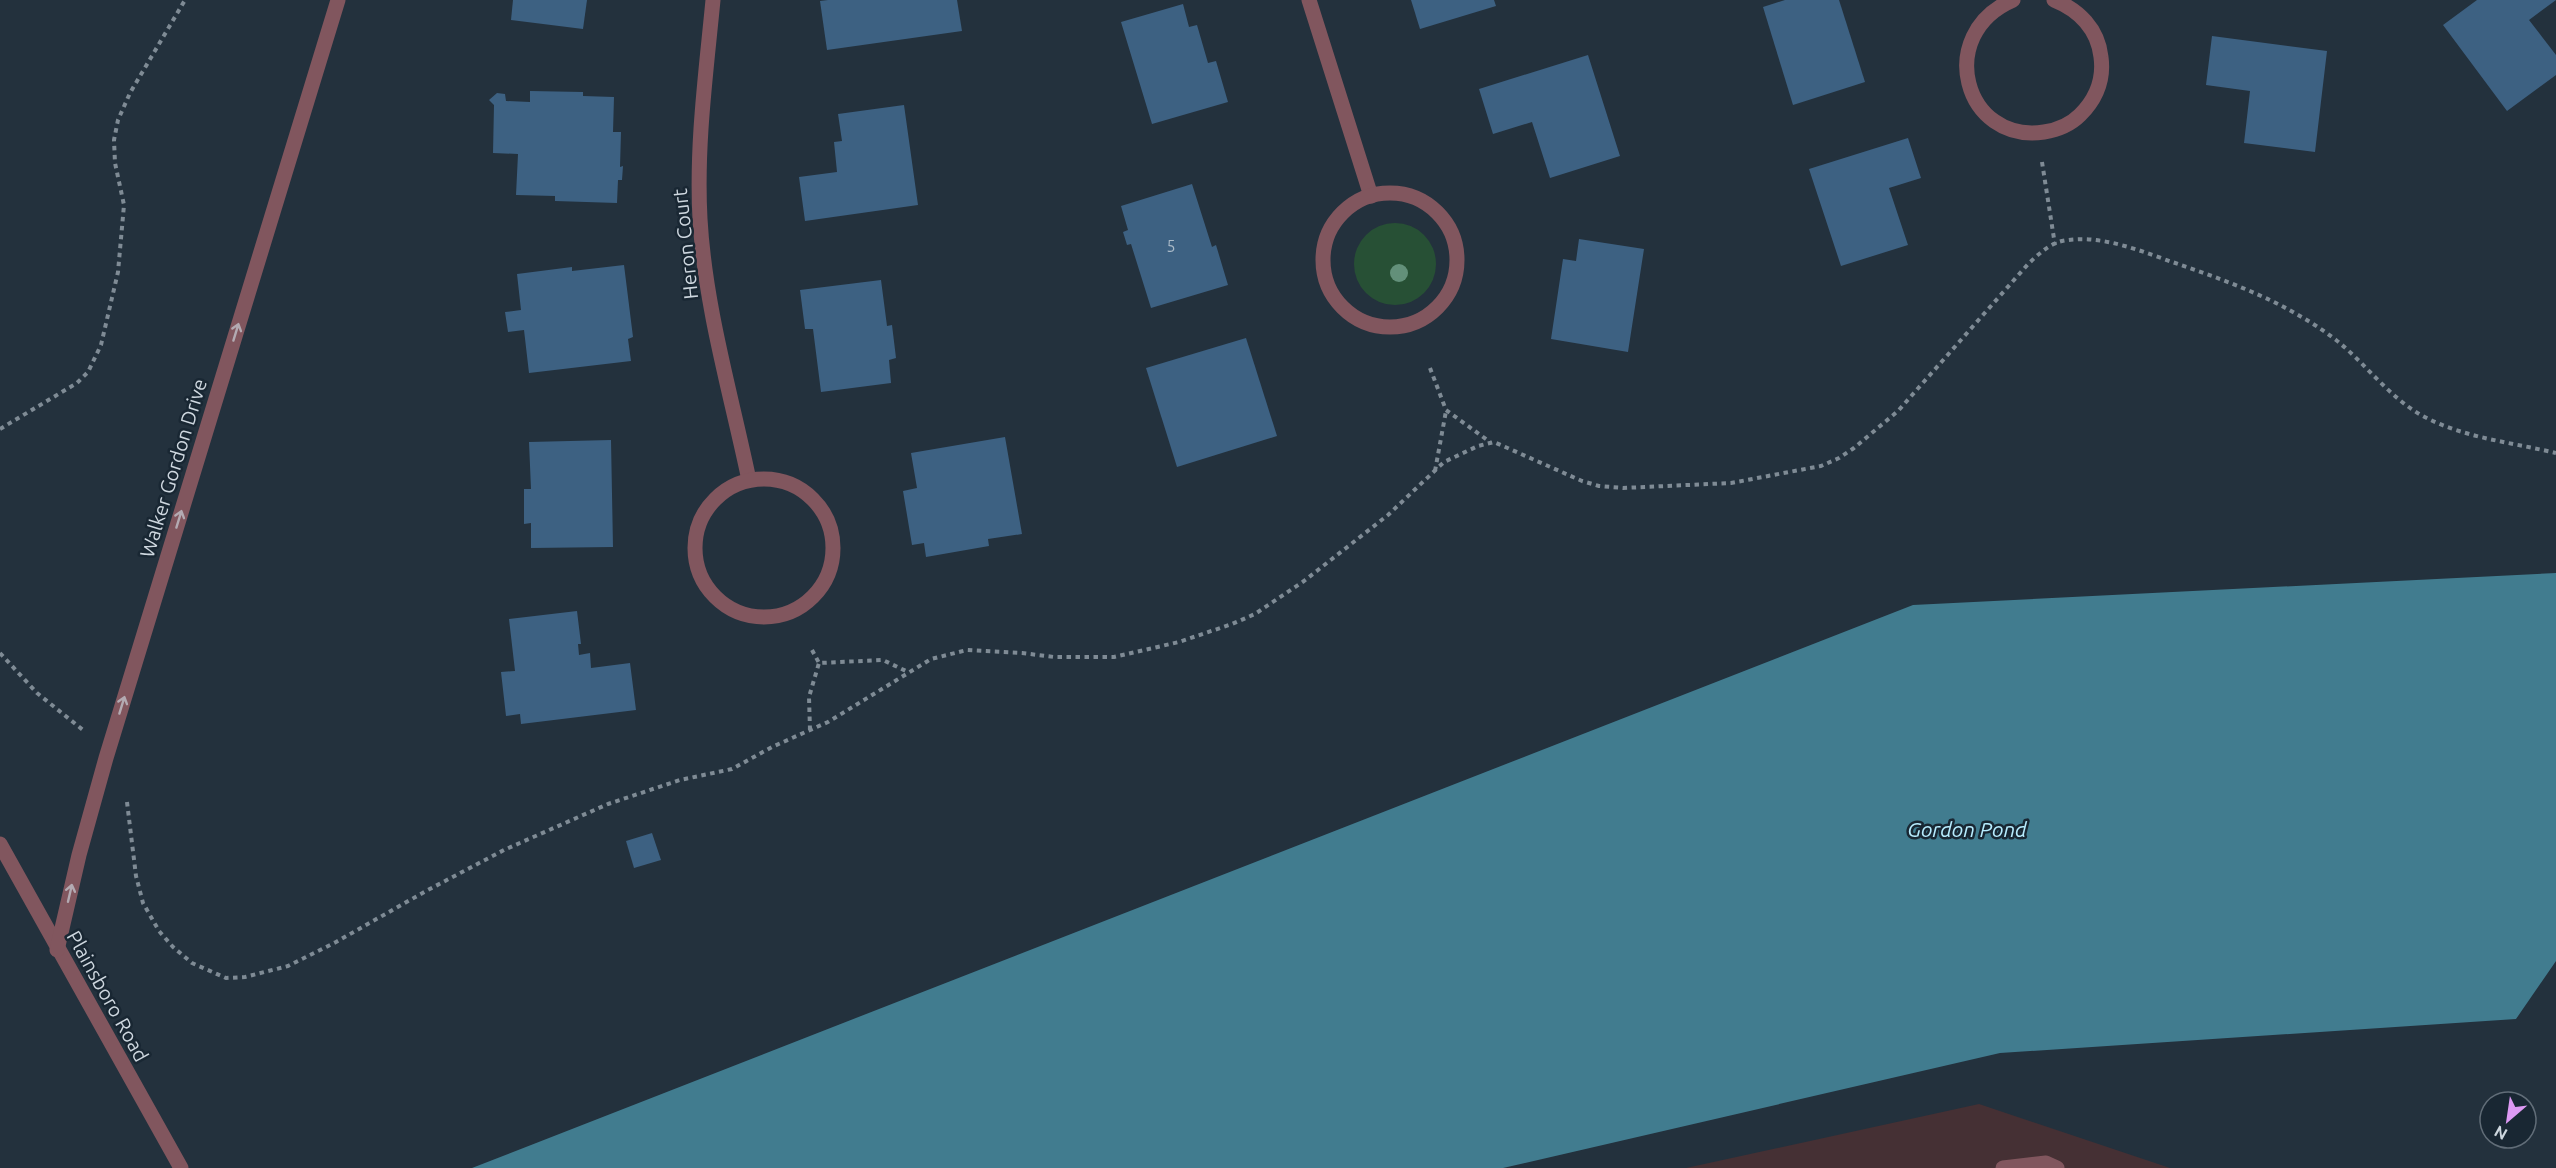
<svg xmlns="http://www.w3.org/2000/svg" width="2556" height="1168" font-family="Ubuntu,sans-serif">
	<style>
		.industrial { fill: #453034 }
		.green { fill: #275035 }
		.water { fill: #417c8f }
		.building { fill: #3d6182 }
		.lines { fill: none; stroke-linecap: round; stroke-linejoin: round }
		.path { stroke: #7f8b95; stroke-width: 4; stroke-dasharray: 4.5 4.5; stroke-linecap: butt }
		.minor { stroke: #81565e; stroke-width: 15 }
		.tree { fill: #63907a }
		.oneway { stroke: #b3aab2 }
		.labels { text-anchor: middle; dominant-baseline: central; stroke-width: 5; stroke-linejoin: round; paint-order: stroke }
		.number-label { font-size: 16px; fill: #aabac8 }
		.street-label { font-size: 20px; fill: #ced7df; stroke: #192733 }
		.water-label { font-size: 21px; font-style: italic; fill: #b7ecfe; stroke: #192733 }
	</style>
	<rect width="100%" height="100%" fill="#23313d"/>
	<path class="industrial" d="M1979,1104L2170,1168H1686Z"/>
	<circle class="green" cx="1395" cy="264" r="41"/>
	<path class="water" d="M2556,573V961L2516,1019L2000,1053L1503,1168H472L1913,605Z"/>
	<g class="building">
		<path d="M513,0H587L583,29L511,20Z"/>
		<path d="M828,0H957L962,31L827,50L820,1Z"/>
		<path d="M1411,0H1494L1496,6L1420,29Z"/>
		<path d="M1785,0H1839L1865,82L1793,105L1763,7Z"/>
		<path d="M2477,0H2556L2529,20L2556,55V75L2507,111L2443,25Z"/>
		<path d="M1183,4L1189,27L1197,25L1208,63L1216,61L1228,102L1152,124L1121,22Z"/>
		<path d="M2212,36L2327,51L2315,152L2244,143L2250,91L2206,85Z"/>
		<path d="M1588,55L1620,156L1550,178L1532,122L1493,134L1479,89Z"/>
		<path d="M530,91L583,92V96L614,97L613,132H621L620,167L623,166L622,180H618L617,203L555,201V196L516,195L518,154L493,153L494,105L489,100L497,93L505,94L506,101L530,102Z"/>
		<path d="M904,105L918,205L805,221L799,177L837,172L834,142L842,141L838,114Z"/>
		<path d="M1908,138L1921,178L1889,188L1908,245L1841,266L1809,169Z"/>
		<path d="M1192,184L1212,247L1216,245L1228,285L1151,308L1131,244L1127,245L1123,232L1128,230L1121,206Z"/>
		<path d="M1579,239L1644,249L1628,352L1551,339L1563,259L1576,261Z"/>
		<path d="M624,265L633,337L628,339L631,361L529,373L524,330L508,332L505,312L521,310L517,274L572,267V271Z"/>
		<path d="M881,280L887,326L892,325L896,358L889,360L891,383L821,392L813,329H805L800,290Z"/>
		<path d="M1246,338L1277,436L1177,467L1146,368Z"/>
		<path d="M1005,437L1022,534L988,539L989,546L926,557L924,543L912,545L903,491L917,488L911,453Z"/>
		<path d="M611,440L613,547L531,548V523L524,524V489H531L529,442Z"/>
		<path d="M577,611L581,644H578L579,655L590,653L591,668L630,663L636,710L521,724L520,714L506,716L501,672L515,671L509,619Z"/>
		<path d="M652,833L661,860L634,868L626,841Z"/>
	</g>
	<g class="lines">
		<g class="path">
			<path d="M2042,162L2055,245"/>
			<path d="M1430,368L1446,410L1490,442"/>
			<path d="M0,429L77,383L88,372L101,345L118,272L124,205L115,163L114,140L118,120L130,93L185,0"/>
			<path d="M1435,471L1446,411"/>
			<path d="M812,650L819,663L883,660L908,672"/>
			<path d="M0,653L37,693L83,730"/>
			<path d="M810,730L809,697L819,663"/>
			<path d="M127,802L136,876L143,903L159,931L173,947L192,963L226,978L245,977L288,966L336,942L426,891L504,850L608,804L680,780L732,769L772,747L828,722L931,659L967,650L1022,653L1054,657H1114L1179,642L1232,624L1255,614L1304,581L1388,515L1444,462L1478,446L1494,442L1582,481L1599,486L1623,488L1731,483L1821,466L1839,458L1854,448L1898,411L2029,263C2039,254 2049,244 2062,241C2102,233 2145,253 2181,265C2236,284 2289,304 2336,340C2365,363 2388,396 2421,415C2463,438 2510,442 2556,453"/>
		</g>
		<g class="minor">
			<path d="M713,0C706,73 696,146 700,219C705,307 731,394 749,480"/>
			<path d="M1309,0L1371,196"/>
			<path d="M2013,0C1934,34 1964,144 2044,132C2057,130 2071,124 2080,115C2096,99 2104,79 2101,57C2098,29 2079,10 2054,0"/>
			<circle cx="1390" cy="260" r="67"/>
			<circle cx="764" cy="548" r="69"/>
			<path d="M0,844L181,1168"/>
			<path d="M57,950L79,855L106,758L338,0"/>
			<path d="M2003,1168L2046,1163L2057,1168"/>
		</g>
	</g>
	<circle class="tree" cx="1399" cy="273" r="9"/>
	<defs><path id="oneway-shaft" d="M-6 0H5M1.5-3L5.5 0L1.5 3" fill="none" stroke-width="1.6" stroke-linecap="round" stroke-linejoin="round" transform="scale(1.5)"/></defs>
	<g class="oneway">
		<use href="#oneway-shaft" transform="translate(236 332) rotate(-73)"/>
		<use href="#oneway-shaft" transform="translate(179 519) rotate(-73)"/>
		<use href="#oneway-shaft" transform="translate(122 705) rotate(-73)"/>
		<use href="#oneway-shaft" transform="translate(70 893) rotate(-77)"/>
	</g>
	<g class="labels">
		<g class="number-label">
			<text x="1171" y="246">5</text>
		</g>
		<g class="street-label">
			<text transform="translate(685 244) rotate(-96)">Heron Court</text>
			<text transform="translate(173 468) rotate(-73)">Walker Gordon Drive</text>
			<text transform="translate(108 996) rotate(61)">Plainsboro Road</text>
		</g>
		<g class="water-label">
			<text x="1967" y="829">Gordon Pond</text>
		</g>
	</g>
	<g transform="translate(2508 1120) rotate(209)"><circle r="28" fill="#192733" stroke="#616d78" stroke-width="1.5"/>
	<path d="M0-4.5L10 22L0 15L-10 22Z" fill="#dd99f3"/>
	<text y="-9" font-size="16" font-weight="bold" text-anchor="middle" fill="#ced7df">N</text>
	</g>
</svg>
